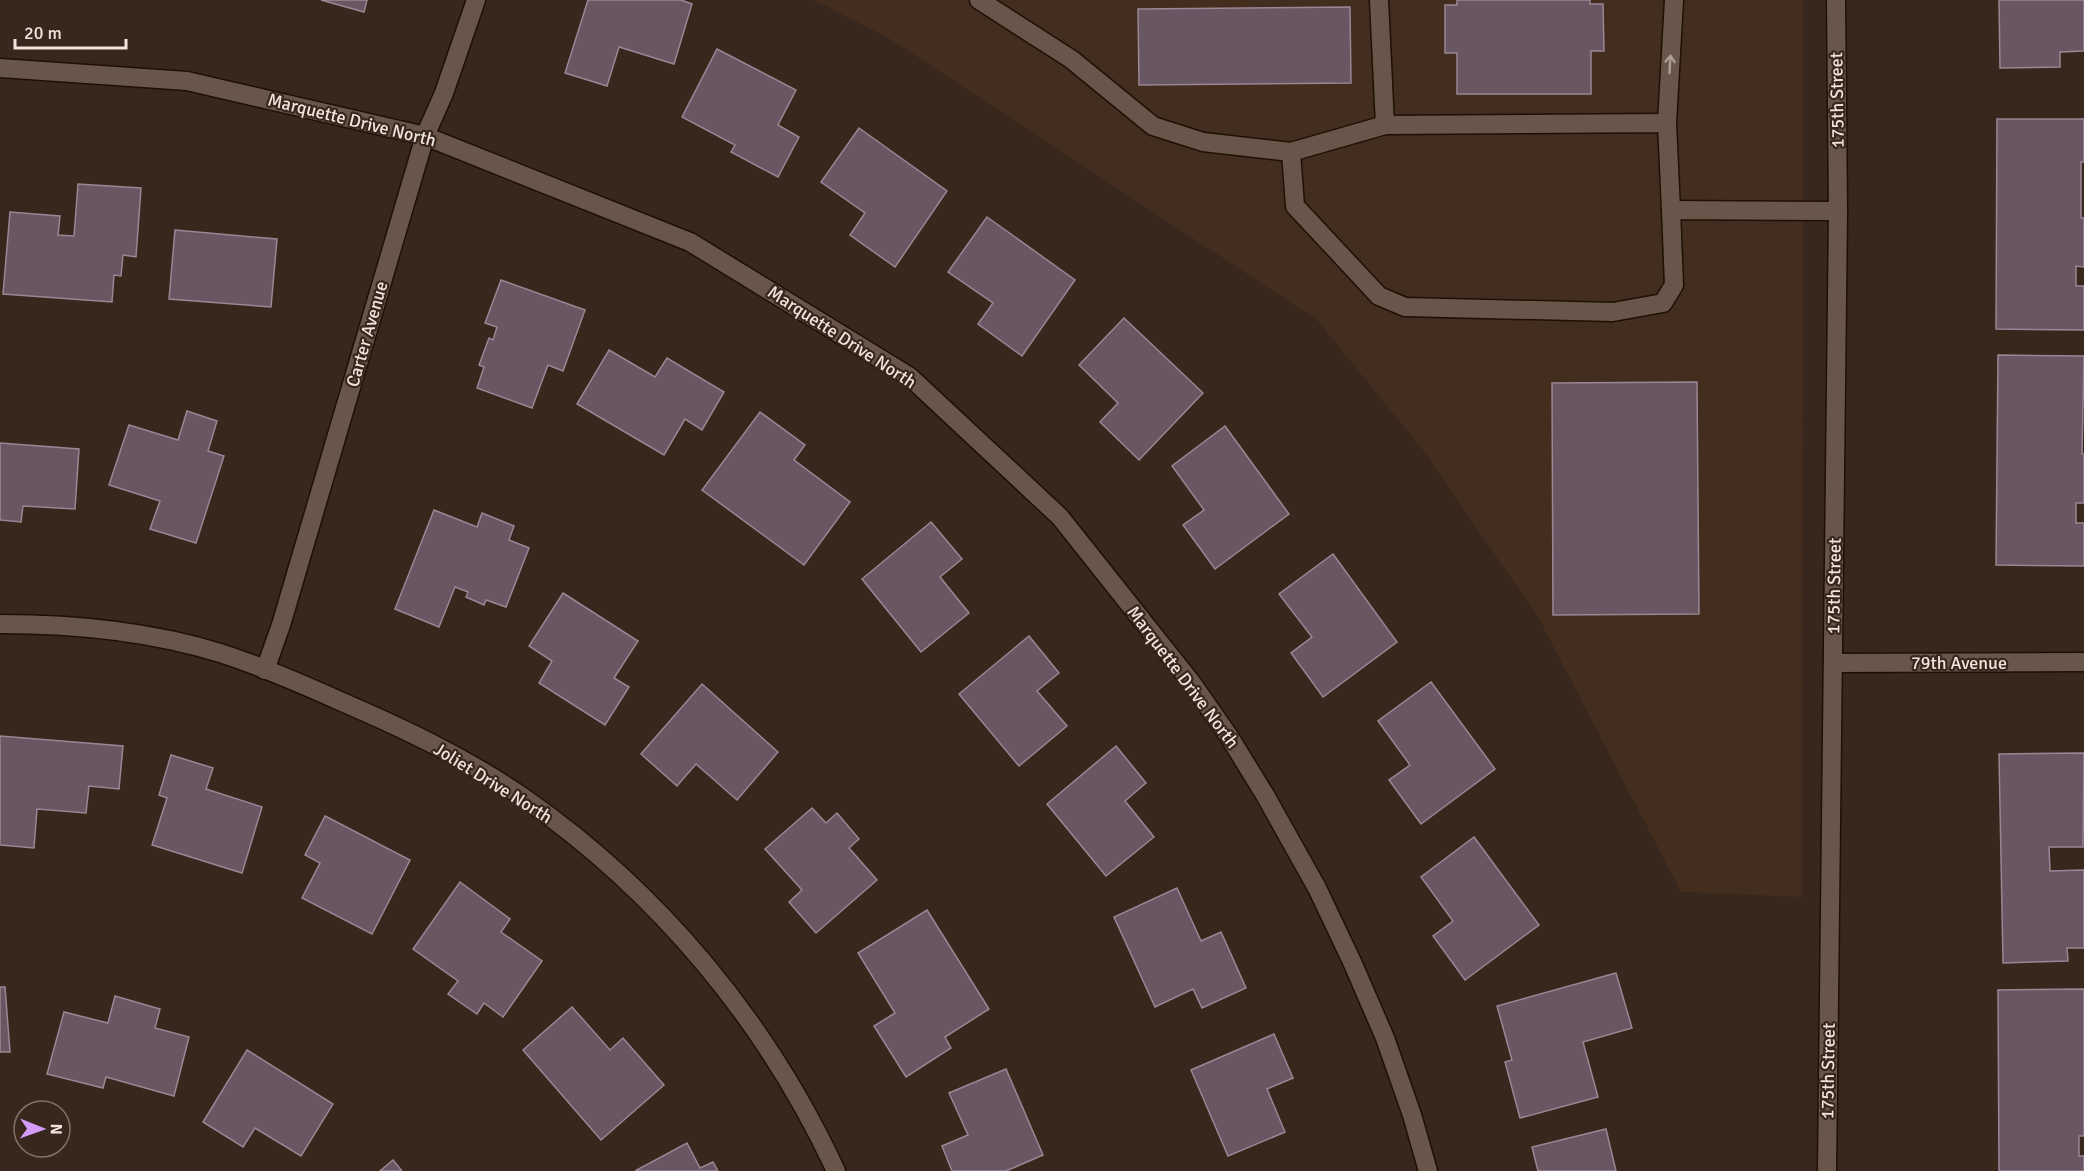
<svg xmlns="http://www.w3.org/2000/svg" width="2084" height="1171" font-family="Signika,sans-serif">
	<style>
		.built { fill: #432d1e }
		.building { fill: #685663; stroke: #9a8694; stroke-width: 1.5 }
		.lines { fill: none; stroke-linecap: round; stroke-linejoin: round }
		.minor-casing { stroke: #1e1006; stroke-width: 21 }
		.minor { stroke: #69564a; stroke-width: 18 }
		.oneway { stroke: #ac9e94 }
		.labels { text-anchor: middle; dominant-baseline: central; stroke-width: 4.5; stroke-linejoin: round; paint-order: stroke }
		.street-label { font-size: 18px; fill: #f0e5de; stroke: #38271c }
	</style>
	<rect width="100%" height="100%" fill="#38271c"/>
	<path class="built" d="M814,0H1803L1802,897L1681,892L1538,617L1422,449L1317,320L887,37Z"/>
	<g class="building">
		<path d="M321,0H367L364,12Z"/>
		<path d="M588,0H681L692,4L674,64L619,47L607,86L565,73Z"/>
		<path d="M1457,0H1590V4H1603L1604,51H1591V94H1457V53H1445V5H1457Z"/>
		<path d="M1999,0H2084V51L2060,52V67L2000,68Z"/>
		<path d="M1350,7L1351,83L1139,85L1138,9Z"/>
		<path d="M717,49L796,90L778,125L799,137L778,177L731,152L735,145L682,117Z"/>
		<path d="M1997,119H2084V162H2081V218H2084V267L2076,266V286H2084V330L1996,329Z"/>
		<path d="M859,128L947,191L895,267L850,235L865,213L821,182Z"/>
		<path d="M78,184L141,188L136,257L123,255L121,276L114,275L112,302L3,294L10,212L60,216L58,235L74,236Z"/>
		<path d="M987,217L1075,280L1022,356L978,324L993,303L948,272Z"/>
		<path d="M175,230L277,239L271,307L169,299Z"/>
		<path d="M501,280L585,310L563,371L548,365L532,408L477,388L484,367L479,365L489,338L493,340L497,327L485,323Z"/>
		<path d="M1124,318L1203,393L1139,460L1100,422L1118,403L1079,365Z"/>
		<path d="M609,350L655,377L667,358L724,392L702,430L685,419L664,455L577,404Z"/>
		<path d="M1998,355L2084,356L2082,454H2084V503H2076V523H2084V566L1996,565Z"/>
		<path d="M1697,382L1699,614L1553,615L1552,383Z"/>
		<path d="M187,411L217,421L208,451L224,456L196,543L150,529L160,501L109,485L129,425L178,440Z"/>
		<path d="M760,412L805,445L794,460L850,502L804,565L702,490Z"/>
		<path d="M1225,426L1289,514L1215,569L1183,525L1204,510L1172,466Z"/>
		<path d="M0,443L79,449L75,509L23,506L21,522L0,520Z"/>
		<path d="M434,510L477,527L482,513L514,526L509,540L529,548L506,607L486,600L484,605L466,597L468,592L455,587L439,627L395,609Z"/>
		<path d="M931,522L962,559L940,577L969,613L921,652L862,579Z"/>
		<path d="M1333,554L1397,642L1323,697L1291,653L1312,637L1279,594Z"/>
		<path d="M563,593L638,641L614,678L629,687L605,725L539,683L552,661L529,646Z"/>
		<path d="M1029,636L1059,673L1037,691L1067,726L1019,766L959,694Z"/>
		<path d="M1431,682L1495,769L1421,824L1389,780L1410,765L1378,721Z"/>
		<path d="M702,684L778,752L737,800L696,764L677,786L641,754Z"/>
		<path d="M0,736L123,746L119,789L89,786L86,813L37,809L34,848L0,845Z"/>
		<path d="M1116,746L1146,783L1125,801L1154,837L1106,876L1047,804Z"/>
		<path d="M2084,753L2083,847H2049L2050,871L2084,870V948H2067L2068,961L2003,963L1999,754Z"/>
		<path d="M171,755L213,768L206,789L262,807L242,873L152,845L167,798L159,795Z"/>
		<path d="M812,808L826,823L837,813L859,839L849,848L877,880L816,933L789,902L802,890L765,849Z"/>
		<path d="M325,816L410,860L372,934L302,898L320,863L305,855Z"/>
		<path d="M1474,837L1539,925L1465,980L1433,936L1453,921L1421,877Z"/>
		<path d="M460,882L510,919L501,932L542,961L503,1017L484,1003L477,1014L448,994L458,981L413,949Z"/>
		<path d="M1177,888L1201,941L1221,932L1246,988L1202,1008L1193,989L1155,1007L1114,917Z"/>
		<path d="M927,910L989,1009L945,1037L951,1048L906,1077L874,1026L895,1013L858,953Z"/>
		<path d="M1616,973L1632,1028L1583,1042L1598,1097L1520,1118L1505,1062L1512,1060L1497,1006Z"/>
		<path d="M0,987H5L10,1052H0Z"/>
		<path d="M2084,989V1136H2079V1156H2084V1171H1999L1998,990Z"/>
		<path d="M115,996L160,1009L155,1028L189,1037L174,1096L106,1077L103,1088L47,1074L64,1012L108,1023Z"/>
		<path d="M572,1007L610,1050L623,1038L664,1085L601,1140L523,1050Z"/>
		<path d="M1274,1034L1293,1078L1267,1089L1285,1132L1228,1156L1191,1070Z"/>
		<path d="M247,1050L333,1104L301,1156L255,1128L243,1147L203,1122Z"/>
		<path d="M1006,1069L1043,1155L1006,1171H952L942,1146L968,1135L949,1093Z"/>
		<path d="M1606,1129L1616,1171H1538L1532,1147Z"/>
		<path d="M687,1143L700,1168L713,1162L718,1171H635Z"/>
		<path d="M393,1160L402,1171H380Z"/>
	</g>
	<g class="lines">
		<defs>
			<g id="minor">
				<path d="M979,0L1071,59L1153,126L1203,142L1291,152L1385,125L1379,0"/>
				<path d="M0,68L187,81L425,136L690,242L910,377L1060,517L1191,682L1230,738L1265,795L1317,888L1353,964L1385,1038L1412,1115L1428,1171"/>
				<path d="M1667,123L1674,0"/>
				<path d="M1385,125L1667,123L1671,210"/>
				<path d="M1291,152L1295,206L1379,296L1405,307L1613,312L1663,303L1674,285L1671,210L1838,211"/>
				<path d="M0,624C73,624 149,631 220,653C261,666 302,684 342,702C405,729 468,759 524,798C659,892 767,1022 836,1171"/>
				<path d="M1833,663L2084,662"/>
				<path d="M265,670L281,625L425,136L444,93L476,0"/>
				<path d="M1827,1171L1838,211L1836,0"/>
			</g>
		</defs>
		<use href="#minor" class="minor-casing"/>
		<use href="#minor" class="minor"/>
	</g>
	<defs><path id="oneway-shaft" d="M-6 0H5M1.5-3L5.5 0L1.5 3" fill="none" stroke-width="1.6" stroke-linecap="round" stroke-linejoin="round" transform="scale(1.5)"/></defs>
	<use class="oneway" href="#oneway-shaft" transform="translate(1670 64) rotate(-87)"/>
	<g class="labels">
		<g class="street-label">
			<text transform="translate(1837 100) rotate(-91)">175th Street</text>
			<text transform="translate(352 120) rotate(14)">Marquette Drive North</text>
			<text transform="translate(367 334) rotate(-74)">Carter Avenue</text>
			<text transform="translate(842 337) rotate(33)">Marquette Drive North</text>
			<text transform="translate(1834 586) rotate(-89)">175th Street</text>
			<text x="1959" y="663">79th Avenue</text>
			<text transform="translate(1183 677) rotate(53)">Marquette Drive North</text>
			<text transform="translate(493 783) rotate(32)">Joliet Drive North</text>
			<text transform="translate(1828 1071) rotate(-89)">175th Street</text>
		</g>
	</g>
	<g transform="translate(42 1129) rotate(91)"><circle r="28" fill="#38271c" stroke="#82736a" stroke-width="1.5"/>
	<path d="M0-4.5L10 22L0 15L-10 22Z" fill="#d59bfa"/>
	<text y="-9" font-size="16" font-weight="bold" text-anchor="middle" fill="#f0e5de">N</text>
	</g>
	<path d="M15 39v9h111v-9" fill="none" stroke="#f0e5de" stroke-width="3"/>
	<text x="24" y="39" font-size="18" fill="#f0e5de" stroke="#38271c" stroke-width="4.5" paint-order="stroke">20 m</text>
</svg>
